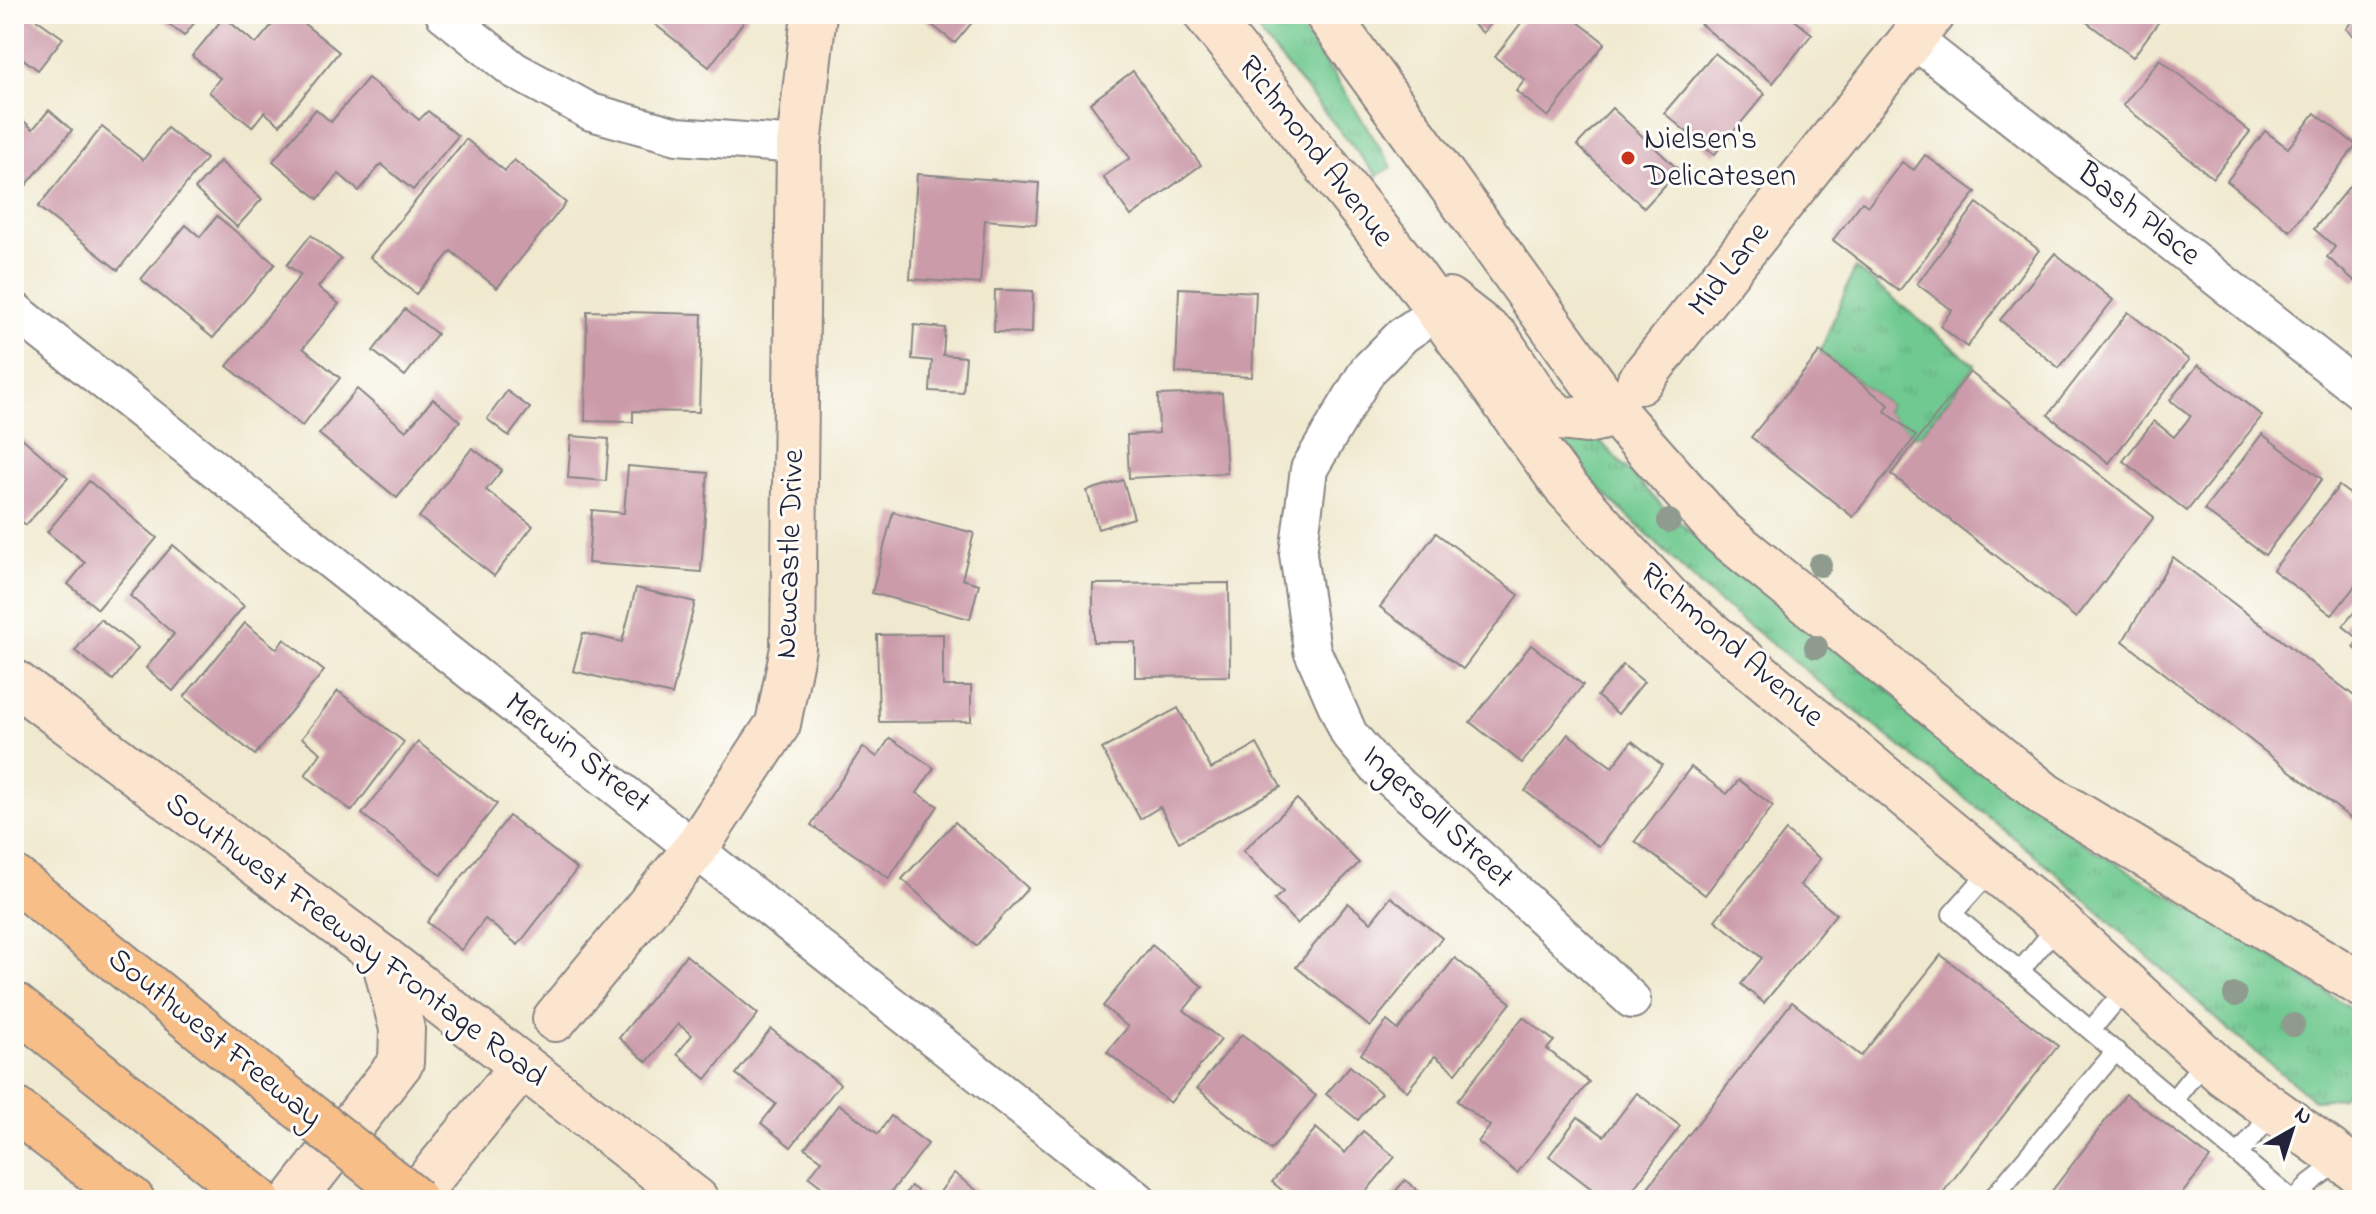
<svg xmlns="http://www.w3.org/2000/svg" width="2376" height="1214" font-family="'Indie Flower',sans-serif">
	<style>
		.grass { fill: url(#grass-tufts); stroke: #497666; stroke-width: 2 }
		.building { fill: #cc9baa }
		.lines { fill: none; stroke-linecap: round; stroke-linejoin: round }
		.lane-casing { stroke: #898685; stroke-width: 22 }
		.street-casing { stroke: #898685; stroke-width: 40 }
		.secondary-casing { stroke: #898685; stroke-width: 48 }
		.highway-casing { stroke: #898685; stroke-width: 48 }
		.lane { stroke: #fff; stroke-width: 18 }
		.street { stroke: #fff; stroke-width: 36 }
		.secondary { stroke: #fce5cf; stroke-width: 44 }
		.highway { stroke: #f7be88; stroke-width: 44 }
		.highway-bridge-casing { stroke: #898685; stroke-width: 48; stroke-linecap: butt }
		.highway-bridge { stroke: #f7be88; stroke-width: 44 }
		.tree { fill: #8e9b8e }
		.poi-dot { fill: #c8321e; stroke: #fdfcf7; stroke-width: 3 }
		.labels { text-anchor: middle; dominant-baseline: central; stroke-width: 6; stroke-linejoin: round; paint-order: stroke }
		.poi-label { font-size: 32px; fill: #22223b; stroke: #fdfcf7; text-anchor: start }
		.street-label { font-size: 32px; fill: #22223b; stroke: #fdfcf7 }
	</style>
	<defs>
		<pattern id="grass-tufts" width="24" height="20" patternUnits="userSpaceOnUse" patternTransform="scale(2)"><rect width="24" height="20" fill="#70c990"/><path d="M3 7l-1-3M5 7V3M7 7l1-3M15 17l-1-3M17 17v-4M19 17l1-3" fill="none" stroke="#61ac7d"/></pattern>
	</defs>
	<rect width="100%" height="100%" fill="#fdfcf7"/>
	<filter id="ink" filterUnits="userSpaceOnUse"><feTurbulence type="fractalNoise" baseFrequency=".0125" numOctaves="2"/><feDisplacementMap in="SourceGraphic" scale="16" xChannelSelector="R" yChannelSelector="G"/><feConvolveMatrix kernelMatrix="1 2 1 2 8 2 1 2 1" color-interpolation-filters="sRGB"/></filter>
	<filter id="wash" filterUnits="userSpaceOnUse"><feTurbulence type="fractalNoise" baseFrequency=".006" numOctaves="4" result="noise"/><feDisplacementMap in="SourceGraphic" scale="32" xChannelSelector="R" yChannelSelector="G"/><feGaussianBlur stdDeviation="1.8" result="paint"/><feColorMatrix in="noise" values="0 0 0 0 0 0 0 0 0 0 0 0 0 0 0 0 0 1.4 0 .05"/><feComposite in="paint" operator="in"/></filter>
	<g filter="url(#wash)">
		<rect width="100%" height="100%" fill="#f0e9cf"/>
		<g class="grass">
			<path d="M1244,14H1289L1334,75L1392,167L1377,176Z"/>
			<path d="M1855,268L1975,365L1921,434L1916,436L1885,411L1889,405L1820,352Z"/>
			<path d="M1553,432L1593,436L1600,441L1665,509L1716,555L2081,842L2292,969L2362,1016V1071L2341,1098L2314,1100L2231,1032L2057,874L1984,813L1708,593L1588,478Z"/>
		</g>
		<g id="blocks">
			<g class="building">
				<path d="M29,14L63,38L38,70L14,52V34Z"/>
				<path d="M156,14H201L184,36Z"/>
				<path d="M281,14H292L339,52L280,125L264,112L252,127L209,92L220,78L192,56L224,17L256,44Z"/>
				<path d="M642,14H745L748,16L709,67Z"/>
				<path d="M918,14H979L955,43Z"/>
				<path d="M1462,14H1499L1483,33Z"/>
				<path d="M1528,14H1568L1605,43L1548,117L1516,91L1525,80L1495,57Z"/>
				<path d="M1704,14H1787L1812,34L1773,83L1698,22Z"/>
				<path d="M2076,14H2152L2160,20L2133,57Z"/>
				<path d="M2358,14H2362V43L2346,29Z"/>
				<path d="M1715,53L1765,94L1714,155L1664,113Z"/>
				<path d="M2160,59L2250,132L2213,178L2123,105Z"/>
				<path d="M1133,71L1201,165L1131,216L1103,177L1130,158L1090,103Z"/>
				<path d="M368,78L419,120L428,111L458,136L413,190L381,164L359,191L339,174L318,199L273,161L316,109L331,122Z"/>
				<path d="M1612,108L1679,170L1644,208L1577,145Z"/>
				<path d="M49,110L72,130L14,200V113L33,129Z"/>
				<path d="M2315,113L2356,145L2290,231L2227,181L2265,131L2288,148Z"/>
				<path d="M102,127L143,160L167,128L206,159L118,270L38,207Z"/>
				<path d="M466,139L505,171L514,160L566,203L497,288L451,251L416,294L370,257Z"/>
				<path d="M1925,155L1976,192L1899,291L1833,240L1862,202L1868,206L1902,162L1914,170Z"/>
				<path d="M220,161L262,199L237,227L195,189Z"/>
				<path d="M2362,171V275L2356,282L2327,257L2335,247L2314,229Z"/>
				<path d="M917,174L1039,183L1036,224L985,220L980,284L910,279Z"/>
				<path d="M1977,203L2039,250L1967,347L1940,326L1952,310L1917,284Z"/>
				<path d="M217,216L275,264L213,338L141,279L186,225L200,237Z"/>
				<path d="M311,235L341,259L318,287L339,304L303,348L340,378L302,426L227,366L301,275L287,265Z"/>
				<path d="M2055,253L2113,300L2059,368L2000,320Z"/>
				<path d="M1179,288L1256,292L1252,377L1176,373Z"/>
				<path d="M995,290L1033,291L1032,333L994,332Z"/>
				<path d="M405,309L437,334L405,376L373,351Z"/>
				<path d="M587,311L702,314L699,412L633,411V422L585,421Z"/>
				<path d="M2128,312L2189,360L2109,463L2048,415Z"/>
				<path d="M914,325L945,328L943,355L966,357L963,393L930,391L932,361L912,359Z"/>
				<path d="M1820,352L1889,405L1885,411L1916,436L1853,517L1751,437Z"/>
				<path d="M2198,365L2262,416L2187,511L2123,461L2154,421L2174,437L2191,416L2170,400Z"/>
				<path d="M1970,372L2154,517L2076,618L1891,474Z"/>
				<path d="M357,389L406,431L433,399L460,421L397,498L319,434Z"/>
				<path d="M507,391L530,408L509,436L487,419Z"/>
				<path d="M1222,393L1227,473L1129,478L1127,435L1159,433L1158,395Z"/>
				<path d="M14,431L68,478L26,525L14,515Z"/>
				<path d="M2262,434L2322,479L2265,555L2204,510Z"/>
				<path d="M571,436L609,439L606,481L568,478Z"/>
				<path d="M472,448L502,470L486,490L533,526L494,576L419,517Z"/>
				<path d="M628,466L708,473L701,572L588,563L592,510L624,513Z"/>
				<path d="M1123,480L1134,518L1098,529L1087,491Z"/>
				<path d="M89,481L157,538L98,609L68,584L85,563L47,532Z"/>
				<path d="M2339,486L2362,503V577L2332,615L2273,570Z"/>
				<path d="M893,512L974,533L962,579L979,584L970,619L872,593Z"/>
				<path d="M1436,533L1519,595L1463,669L1380,607Z"/>
				<path d="M173,545L244,606L173,691L146,668L174,634L130,596Z"/>
				<path d="M2173,557L2362,702V827L2123,641Z"/>
				<path d="M1229,583L1230,676L1135,677V642H1093V584Z"/>
				<path d="M636,588L695,602L672,695L573,671L583,633L622,642Z"/>
				<path d="M2362,602V654L2353,647L2359,639L2343,626Z"/>
				<path d="M100,619L138,648L113,680L75,651Z"/>
				<path d="M245,623L277,649L284,639L324,671L255,755L184,697Z"/>
				<path d="M943,634V686H971V721L879,722L877,635Z"/>
				<path d="M1531,645L1583,685L1522,763L1470,722Z"/>
				<path d="M1623,665L1644,682L1618,714L1597,696Z"/>
				<path d="M338,691L404,742L352,811L305,775L321,753L302,738Z"/>
				<path d="M1178,708L1211,769L1257,744L1281,787L1179,842L1160,807L1140,819L1102,749Z"/>
				<path d="M1568,734L1612,767L1632,741L1662,765L1599,847L1525,791Z"/>
				<path d="M890,738L934,768L917,793L938,806L889,878L811,825L863,747L877,757Z"/>
				<path d="M418,742L497,804L441,875L362,814Z"/>
				<path d="M1691,767L1727,794L1739,780L1773,806L1705,895L1635,841Z"/>
				<path d="M1297,799L1359,863L1297,924L1274,900L1283,892L1243,851Z"/>
				<path d="M509,816L577,869L518,945L485,919L461,950L427,922Z"/>
				<path d="M955,822L1028,888L976,946L902,879Z"/>
				<path d="M1786,831L1820,859L1800,885L1836,914L1764,1003L1741,984L1762,958L1715,920Z"/>
				<path d="M1391,897L1442,938L1370,1027L1296,967L1348,903L1371,922Z"/>
				<path d="M1152,945L1203,987L1184,1010L1221,1040L1170,1103L1107,1052L1128,1027L1103,1006Z"/>
				<path d="M686,955L758,1014L706,1079L677,1054L692,1035L678,1024L647,1062L619,1038Z"/>
				<path d="M1941,955L2058,1046L1937,1200H1638L1792,1002L1861,1056Z"/>
				<path d="M1455,958L1511,1003L1456,1073L1435,1056L1407,1091L1361,1054L1387,1021L1398,1030Z"/>
				<path d="M1523,1017L1554,1041L1547,1049L1589,1082L1517,1173L1478,1142L1490,1126L1457,1101Z"/>
				<path d="M771,1029L840,1084L791,1147L761,1123L776,1104L736,1074Z"/>
				<path d="M1242,1034L1316,1096L1271,1150L1197,1088Z"/>
				<path d="M1350,1066L1381,1093L1358,1120L1326,1094Z"/>
				<path d="M1637,1093L1680,1126L1625,1200H1606L1549,1156L1578,1117L1604,1136Z"/>
				<path d="M2126,1094L2210,1158L2177,1200H2045Z"/>
				<path d="M839,1104L878,1134L891,1116L928,1144L885,1200H873L862,1191L855,1200H839L809,1177L822,1160L805,1148Z"/>
				<path d="M1316,1128L1345,1153L1363,1131L1395,1157L1359,1200H1294L1272,1182Z"/>
				<path d="M954,1173L989,1200H934Z"/>
				<path d="M1405,1180L1429,1200H1388Z"/>
				<path d="M911,1186L929,1200H900Z"/>
			</g>
		</g>
	</g>
	<g filter="url(#ink)">
		<use href="#blocks" fill-opacity="0" stroke="#898685" stroke-width="2"/>
		<g class="lines">
			<defs>
				<g id="lane">
					<path d="M1993,868L1952,914L2292,1200"/>
					<path d="M2020,971L2059,924"/>
					<path d="M2091,1030L2128,986"/>
					<path d="M2174,1099L2207,1058"/>
					<path d="M2239,1154L2275,1110"/>
					<path d="M1991,1200L2116,1051"/>
					<path d="M2295,1200L2310,1183L2341,1160"/>
				</g>
				<g id="street">
					<path d="M444,14L514,70L591,112L677,136L799,145"/>
					<path d="M1913,39L2362,392"/>
					<path d="M14,310L1138,1200"/>
					<path d="M1438,311L1403,335L1368,370L1309,469L1298,554L1312,650L1349,734L1377,767L1431,813L1632,1000"/>
				</g>
				<g id="secondary">
					<path d="M1206,14L1406,266L1564,485L1669,599L2060,924L2225,1075L2362,1174"/>
					<path d="M1327,14L1611,408L1720,531L2045,795L2362,985"/>
					<path d="M1448,300L1498,339L1538,399L1559,418L1586,421L1600,418L1611,408"/>
					<path d="M1639,382L1932,14"/>
					<path d="M14,682L384,959L696,1200"/>
					<path d="M555,1019L696,848L778,724L793,648L799,145L814,14"/>
					<path d="M293,1200L401,1062L402,1029L384,959"/>
					<path d="M412,1200L521,1068"/>
				</g>
				<g id="highway">
					<path d="M14,878L279,1091"/>
					<path d="M14,1005L258,1200"/>
					<path d="M14,1109L132,1200"/>
				</g>
			</defs>
			<use href="#lane" class="lane-casing"/>
			<use href="#street" class="street-casing"/>
			<use href="#secondary" class="secondary-casing"/>
			<use href="#highway" class="highway-casing"/>
			<use href="#lane" class="lane"/>
			<use href="#street" class="street"/>
			<use href="#secondary" class="secondary"/>
			<use href="#highway" class="highway"/>
			<defs>
				<path id="highway-bridge" d="M279,1091L415,1200"/>
			</defs>
			<use href="#highway-bridge" class="highway-bridge-casing"/>
			<use href="#highway-bridge" class="highway-bridge"/>
		</g>
		<g class="tree">
			<circle cx="1669" cy="521" r="12"/>
			<circle cx="1820" cy="565" r="12"/>
			<circle cx="1816" cy="647" r="12"/>
			<circle cx="2235" cy="995" r="12"/>
			<circle cx="2293" cy="1025" r="12"/>
		</g>
	</g>
	<circle class="poi-dot" cx="1628" cy="158" r="8"/>
	<g class="labels">
		<g class="poi-label">
			<text x="1644" y="140">Nielsen's<tspan x="1644" dy="37">Delicatesen</tspan></text>
		</g>
		<g class="street-label">
			<text transform="translate(1315 152) rotate(52)">Richmond Avenue</text>
			<text transform="translate(2138 215) rotate(38)">Bash Place</text>
			<text transform="translate(1730 270) rotate(-52)">Mid Lane</text>
			<text transform="translate(791 554) rotate(-88)">Newcastle Drive</text>
			<text transform="translate(1731 646) rotate(41)">Richmond Avenue</text>
			<text transform="translate(577 754) rotate(38)">Merwin Street</text>
			<text transform="translate(1437 818) rotate(43)">Ingersoll Street</text>
			<text transform="translate(355 941) rotate(37)">Southwest Freeway Frontage Road</text>
			<text transform="translate(214 1039) rotate(39)">Southwest Freeway</text>
		</g>
	</g>
	<rect width="2376" height="1214" fill="none" stroke="#fdfcf7" stroke-width="48"/>
	<g transform="translate(2292 1130) rotate(39)" stroke="#fdfcf7" stroke-width="6" paint-order="stroke">
	<path d="M0-6L14 30L0 20L-14 30Z" fill="#22223b"/>
	<text y="-12" font-size="22" font-weight="bold" text-anchor="middle" fill="#22223b">N</text>
	</g>
</svg>
